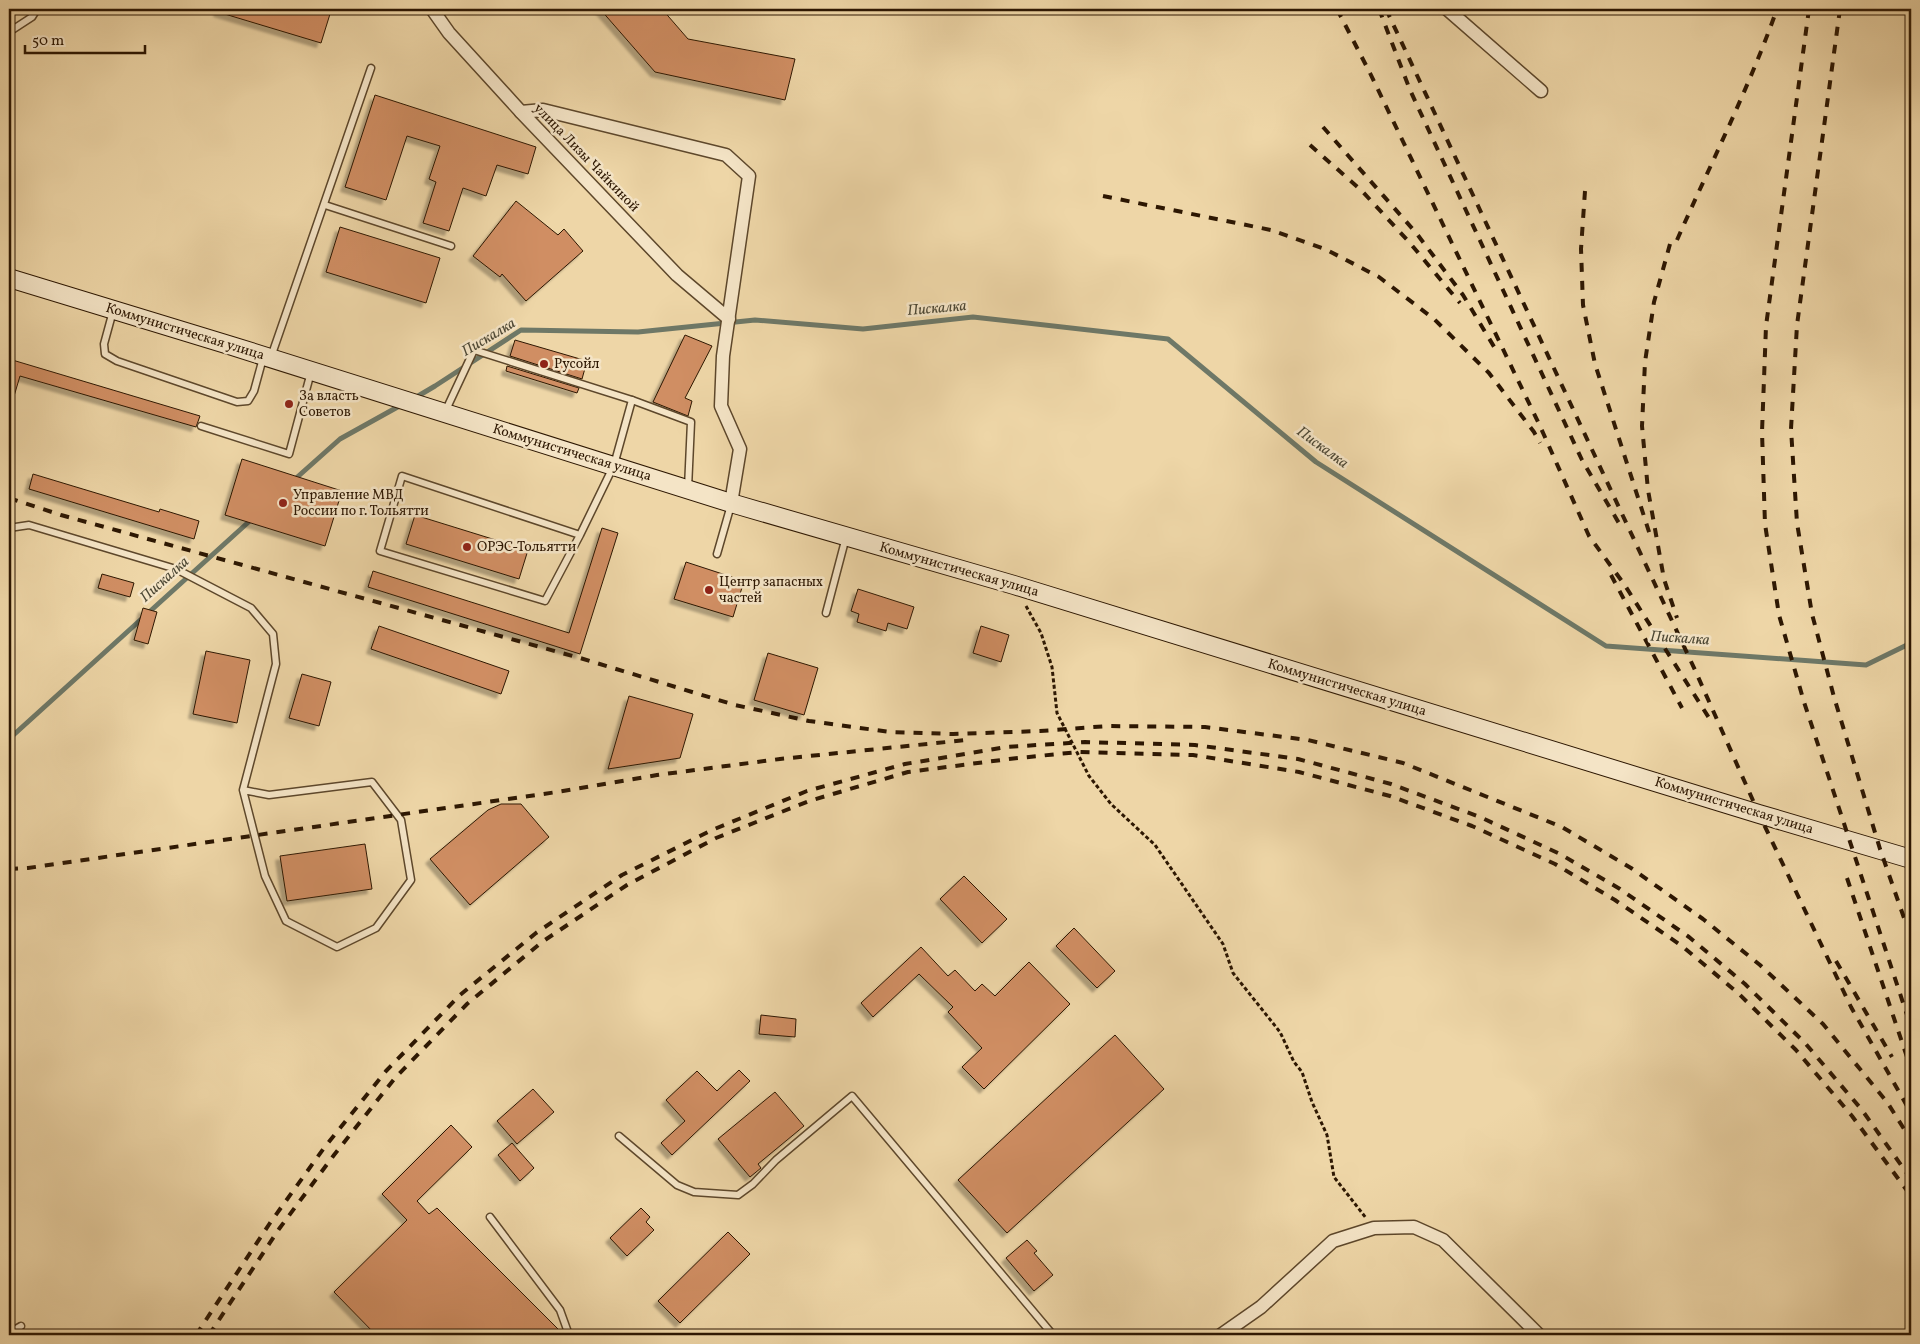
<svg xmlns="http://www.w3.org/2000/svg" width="1920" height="1344" font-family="Vollkorn,serif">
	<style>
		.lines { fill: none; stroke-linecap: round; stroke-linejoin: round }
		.stream { stroke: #6e7867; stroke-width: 5 }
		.building { fill: #d08e63; stroke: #2d1702; filter: url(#shadow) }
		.lane-casing { stroke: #5d472b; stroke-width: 9 }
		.street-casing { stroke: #5d472b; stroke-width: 15 }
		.secondary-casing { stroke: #2d1702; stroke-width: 20 }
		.path { stroke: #2d1702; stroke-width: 3; stroke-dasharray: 4 2.5; stroke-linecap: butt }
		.lane { stroke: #f4e4c6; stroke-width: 6 }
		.street { stroke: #f4e4c6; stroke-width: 12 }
		.secondary { stroke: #f4e4c6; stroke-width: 18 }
		.rail { stroke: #2d1702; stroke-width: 4; stroke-dasharray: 9 9; stroke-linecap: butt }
		.poi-dot { fill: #8f2418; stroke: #f4e4c6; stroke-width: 2 }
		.labels { text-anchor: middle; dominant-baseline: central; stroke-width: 5; stroke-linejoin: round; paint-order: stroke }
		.street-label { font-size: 14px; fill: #2d1702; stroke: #f4e4c6 }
		.poi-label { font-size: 14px; fill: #2d1702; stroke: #f4e4c6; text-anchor: start }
		.water-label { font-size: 15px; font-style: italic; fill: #4d4835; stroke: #f4e4c6 }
	</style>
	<defs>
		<filter id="shadow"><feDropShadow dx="-4.5" dy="4.5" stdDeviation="1" flood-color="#0004"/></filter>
	</defs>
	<rect width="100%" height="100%" fill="#eed6a7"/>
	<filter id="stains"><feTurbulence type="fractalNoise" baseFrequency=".004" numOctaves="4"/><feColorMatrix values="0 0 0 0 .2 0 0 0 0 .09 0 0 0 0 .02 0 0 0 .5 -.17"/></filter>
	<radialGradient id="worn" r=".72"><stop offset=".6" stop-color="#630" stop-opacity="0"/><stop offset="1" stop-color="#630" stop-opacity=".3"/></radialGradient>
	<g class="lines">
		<g class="stream">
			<path d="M413,399L435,386L521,330L638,332L755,320L863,329L973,317L1168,339L1316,462L1606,646L1866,665L1911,643"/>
			<path d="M294,480L340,439L403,404"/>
			<path d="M9,739L253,518"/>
		</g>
	</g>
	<g class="building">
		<path d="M219,9H312L330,14L321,43L218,12Z"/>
		<path d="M600,9H662L688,39L795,59L785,100L655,72Z"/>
		<path d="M375,95L536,147L528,174L497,165L486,196L463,188L449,231L423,223L436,182L429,179L440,146L407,136L386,200L345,187Z"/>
		<path d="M516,201L558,235L564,229L583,251L526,301L502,274L500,277L473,256Z"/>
		<path d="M340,227L440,258L426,303L326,272Z"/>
		<path d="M685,335L712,346L685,398L692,401L688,416L653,402Z"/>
		<path d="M515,340L587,361L582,379L510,356Z"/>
		<path d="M9,359L200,416L196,427L20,376L12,403H9Z"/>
		<path d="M507,366L579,388L577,393L506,371Z"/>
		<path d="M242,459L342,491L325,546L225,515Z"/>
		<path d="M33,474L159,512L160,509L199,521L194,539L29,489Z"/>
		<path d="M415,515L528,550L519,579L406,544Z"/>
		<path d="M602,528L618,533L580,654L368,587L373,571L569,633Z"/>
		<path d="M686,562L744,581L733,617L674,599Z"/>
		<path d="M102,574L134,583L130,597L98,588Z"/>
		<path d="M858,589L914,607L907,629L888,623L886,631L857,622L859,614L851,611Z"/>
		<path d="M143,608L157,612L148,644L134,640Z"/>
		<path d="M379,626L509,671L501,694L371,649Z"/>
		<path d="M981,626L1009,635L1001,662L973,653Z"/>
		<path d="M206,651L250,660L237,723L193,714Z"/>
		<path d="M768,653L818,668L804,715L754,700Z"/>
		<path d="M302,674L331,682L319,726L289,718Z"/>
		<path d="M629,696L693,714L680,758L608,769Z"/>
		<path d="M501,804H521L549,837L470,905L430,859L488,810Z"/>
		<path d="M365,844L372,889L287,901L280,856Z"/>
		<path d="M964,876L1007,919L982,943L940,899Z"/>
		<path d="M1074,928L1115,971L1097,988L1056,946Z"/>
		<path d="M921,947L948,976L955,970L975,991L982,984L995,996L1029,962L1070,1004L984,1089L962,1067L982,1048L948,1012L953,1007L919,974L873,1017L861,1003Z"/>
		<path d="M761,1015L796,1019L795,1037L759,1034Z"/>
		<path d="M1115,1035L1164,1089L1007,1233L958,1180Z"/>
		<path d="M739,1070L750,1081L672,1155L661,1143L685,1121L666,1100L697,1071L717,1091Z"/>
		<path d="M533,1089L554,1112L517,1144L497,1121Z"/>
		<path d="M775,1092L804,1126L758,1164L761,1168L750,1177L718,1139Z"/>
		<path d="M451,1125L472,1147L417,1201L429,1214L437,1208L564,1335H376L334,1292L407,1220L382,1194Z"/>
		<path d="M512,1143L534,1168L520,1181L498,1155Z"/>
		<path d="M641,1208L650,1217L646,1222L654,1230L627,1256L610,1238Z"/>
		<path d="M728,1232L750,1254L680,1323L658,1301Z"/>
		<path d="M1027,1240L1037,1251L1034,1253L1053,1275L1034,1291L1006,1258Z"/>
	</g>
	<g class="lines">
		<defs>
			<g id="lane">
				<path d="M9,32L32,17L37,9"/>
				<path d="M325,205L451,246"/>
				<path d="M113,311L104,344L105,354L117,361L237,402L248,401L254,391L263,358"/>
				<path d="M271,357L371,68"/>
				<path d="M445,412L474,350L632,400"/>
				<path d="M201,426L289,454L311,372"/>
				<path d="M9,528L29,525L176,569L251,608L273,634L276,664L243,790L269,795L372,782L401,820L411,880L376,928L337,947L286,921L265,876L243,790"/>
				<path d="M580,535L402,476L380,551L545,601L580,535L614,465L632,400L691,422L688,488"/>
				<path d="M717,554L731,505"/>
				<path d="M826,613L846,537"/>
				<path d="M619,1136L677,1185L694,1192L738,1195L753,1184L776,1160L852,1096L1053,1335"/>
				<path d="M490,1217L560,1310L569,1335"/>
				<path d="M9,1333L21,1326"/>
			</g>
			<g id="street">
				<path d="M432,9L449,33L521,112L677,275L729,319"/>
				<path d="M1447,9L1541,91"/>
				<path d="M521,112L543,110L726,155L749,176L723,356L721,406L740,449L731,503"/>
				<path d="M1221,1335L1261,1307L1333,1241L1374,1228L1414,1227L1443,1240L1539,1335"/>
			</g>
			<path id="secondary" d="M9,278L232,346L731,503L1014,585L1759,814L1911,859"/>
		</defs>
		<use href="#lane" class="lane-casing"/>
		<use href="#street" class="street-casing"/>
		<use href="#secondary" class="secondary-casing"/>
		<path class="path" d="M1026,606L1041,633L1052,667L1057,713L1089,776L1111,804L1155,845L1223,944L1233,973L1280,1032L1294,1062L1302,1072L1312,1102L1327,1135L1334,1177L1366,1218"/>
		<use href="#lane" class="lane"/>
		<use href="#street" class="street"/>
		<use href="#secondary" class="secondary"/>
		<g class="rail">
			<path d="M1337,9L1370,73L1540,426L1589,536L1624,584L1711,721"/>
			<path d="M1379,9L1410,90L1582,460L1620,525"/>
			<path d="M1386,9L1695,670L1759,814L1851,1007L1911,1113"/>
			<path d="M1809,9L1766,326L1762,432L1765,524L1779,615L1804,702L1911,1027"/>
			<path d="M1840,9L1797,325L1791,429L1797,523L1812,614L1834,697L1880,849L1911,938"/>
			<path d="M1323,127L1417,234L1463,295L1496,350"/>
			<path d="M1310,145L1362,191L1410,243L1460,303"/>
			<path d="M1585,191L1581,249L1583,305L1595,364L1651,538"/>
			<path d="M1103,196L1271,230L1325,249L1379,277L1434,319L1489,373L1534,432L1540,443"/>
			<path d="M1677,240C1711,163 1749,88 1777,9"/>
			<path d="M1670,244L1654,302L1645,362L1642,426L1648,490L1664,579L1677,618"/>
			<path d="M9,498L61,515L580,658L735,705L809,721L890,732L953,734L1040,731L1108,726L1205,727L1308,740L1403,763L1562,827L1631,868L1703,919L1760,965L1823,1024L1887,1102L1911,1140"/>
			<path d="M1611,575L1682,708"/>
			<path d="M9,869L28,868L557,792L657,775L780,759L966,740"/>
			<path d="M1847,878L1911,1069"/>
			<path d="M1836,961L1892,1057"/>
			<path d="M196,1335L270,1223L324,1148L386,1071L460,995L536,933L622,875L712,830L807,791L905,764L1006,747L1085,742L1195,745L1298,759L1391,784L1480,817L1560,854L1620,889L1689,937L1745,984L1805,1043L1862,1110L1911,1179"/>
			<path d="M209,1335L279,1229L334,1155L395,1078L467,1004L542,942L627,885L716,838L809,801L908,772L1009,759L1078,752L1193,755L1299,772L1390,796L1472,826L1555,864L1615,900L1682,946L1738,993L1796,1050L1852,1116L1911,1196"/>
		</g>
	</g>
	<g class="poi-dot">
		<circle cx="544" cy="364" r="5"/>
		<circle cx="289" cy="404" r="5"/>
		<circle cx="283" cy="503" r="5"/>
		<circle cx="467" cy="547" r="5"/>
		<circle cx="709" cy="590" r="5"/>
	</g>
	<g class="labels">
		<g class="street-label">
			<text transform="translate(586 158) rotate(46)">улица Лизы Чайкиной</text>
			<text transform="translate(185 332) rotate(17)">Коммунистическая улица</text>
			<text transform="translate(572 453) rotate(17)">Коммунистическая улица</text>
			<text transform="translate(959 570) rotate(16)">Коммунистическая улица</text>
			<text transform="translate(1347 688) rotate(17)">Коммунистическая улица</text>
			<text transform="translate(1734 806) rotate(17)">Коммунистическая улица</text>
		</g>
		<g class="poi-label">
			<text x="554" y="364">Русойл</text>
			<text x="299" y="396">За власть<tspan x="299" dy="16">Советов</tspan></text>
			<text x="293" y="495">Управление МВД<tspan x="293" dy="16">России по г. Тольятти</tspan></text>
			<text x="477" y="547">ОРЭС-Тольятти</text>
			<text x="719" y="582">Центр запасных<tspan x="719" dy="16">частей</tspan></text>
		</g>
		<g class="water-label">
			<text transform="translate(937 309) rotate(-5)">Пискалка</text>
			<text transform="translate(489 338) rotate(-31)">Пискалка</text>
			<text transform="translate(1322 448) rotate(36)">Пискалка</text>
			<text transform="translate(165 580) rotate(-42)">Пискалка</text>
			<text transform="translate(1680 639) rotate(4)">Пискалка</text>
		</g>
	</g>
	<rect width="1920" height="1344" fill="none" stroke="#eed6a7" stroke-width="30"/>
	<rect x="10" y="10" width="1900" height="1324" fill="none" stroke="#2d1702" stroke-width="2.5"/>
	<rect x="15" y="15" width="1890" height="1314" fill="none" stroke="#2d1702"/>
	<path d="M25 45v8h120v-8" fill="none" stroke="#2d1702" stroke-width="2.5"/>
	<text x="32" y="45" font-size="15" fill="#2d1702" stroke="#f4e4c6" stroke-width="4" paint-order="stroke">50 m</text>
	<rect width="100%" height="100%" filter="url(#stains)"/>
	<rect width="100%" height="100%" fill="url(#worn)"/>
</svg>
